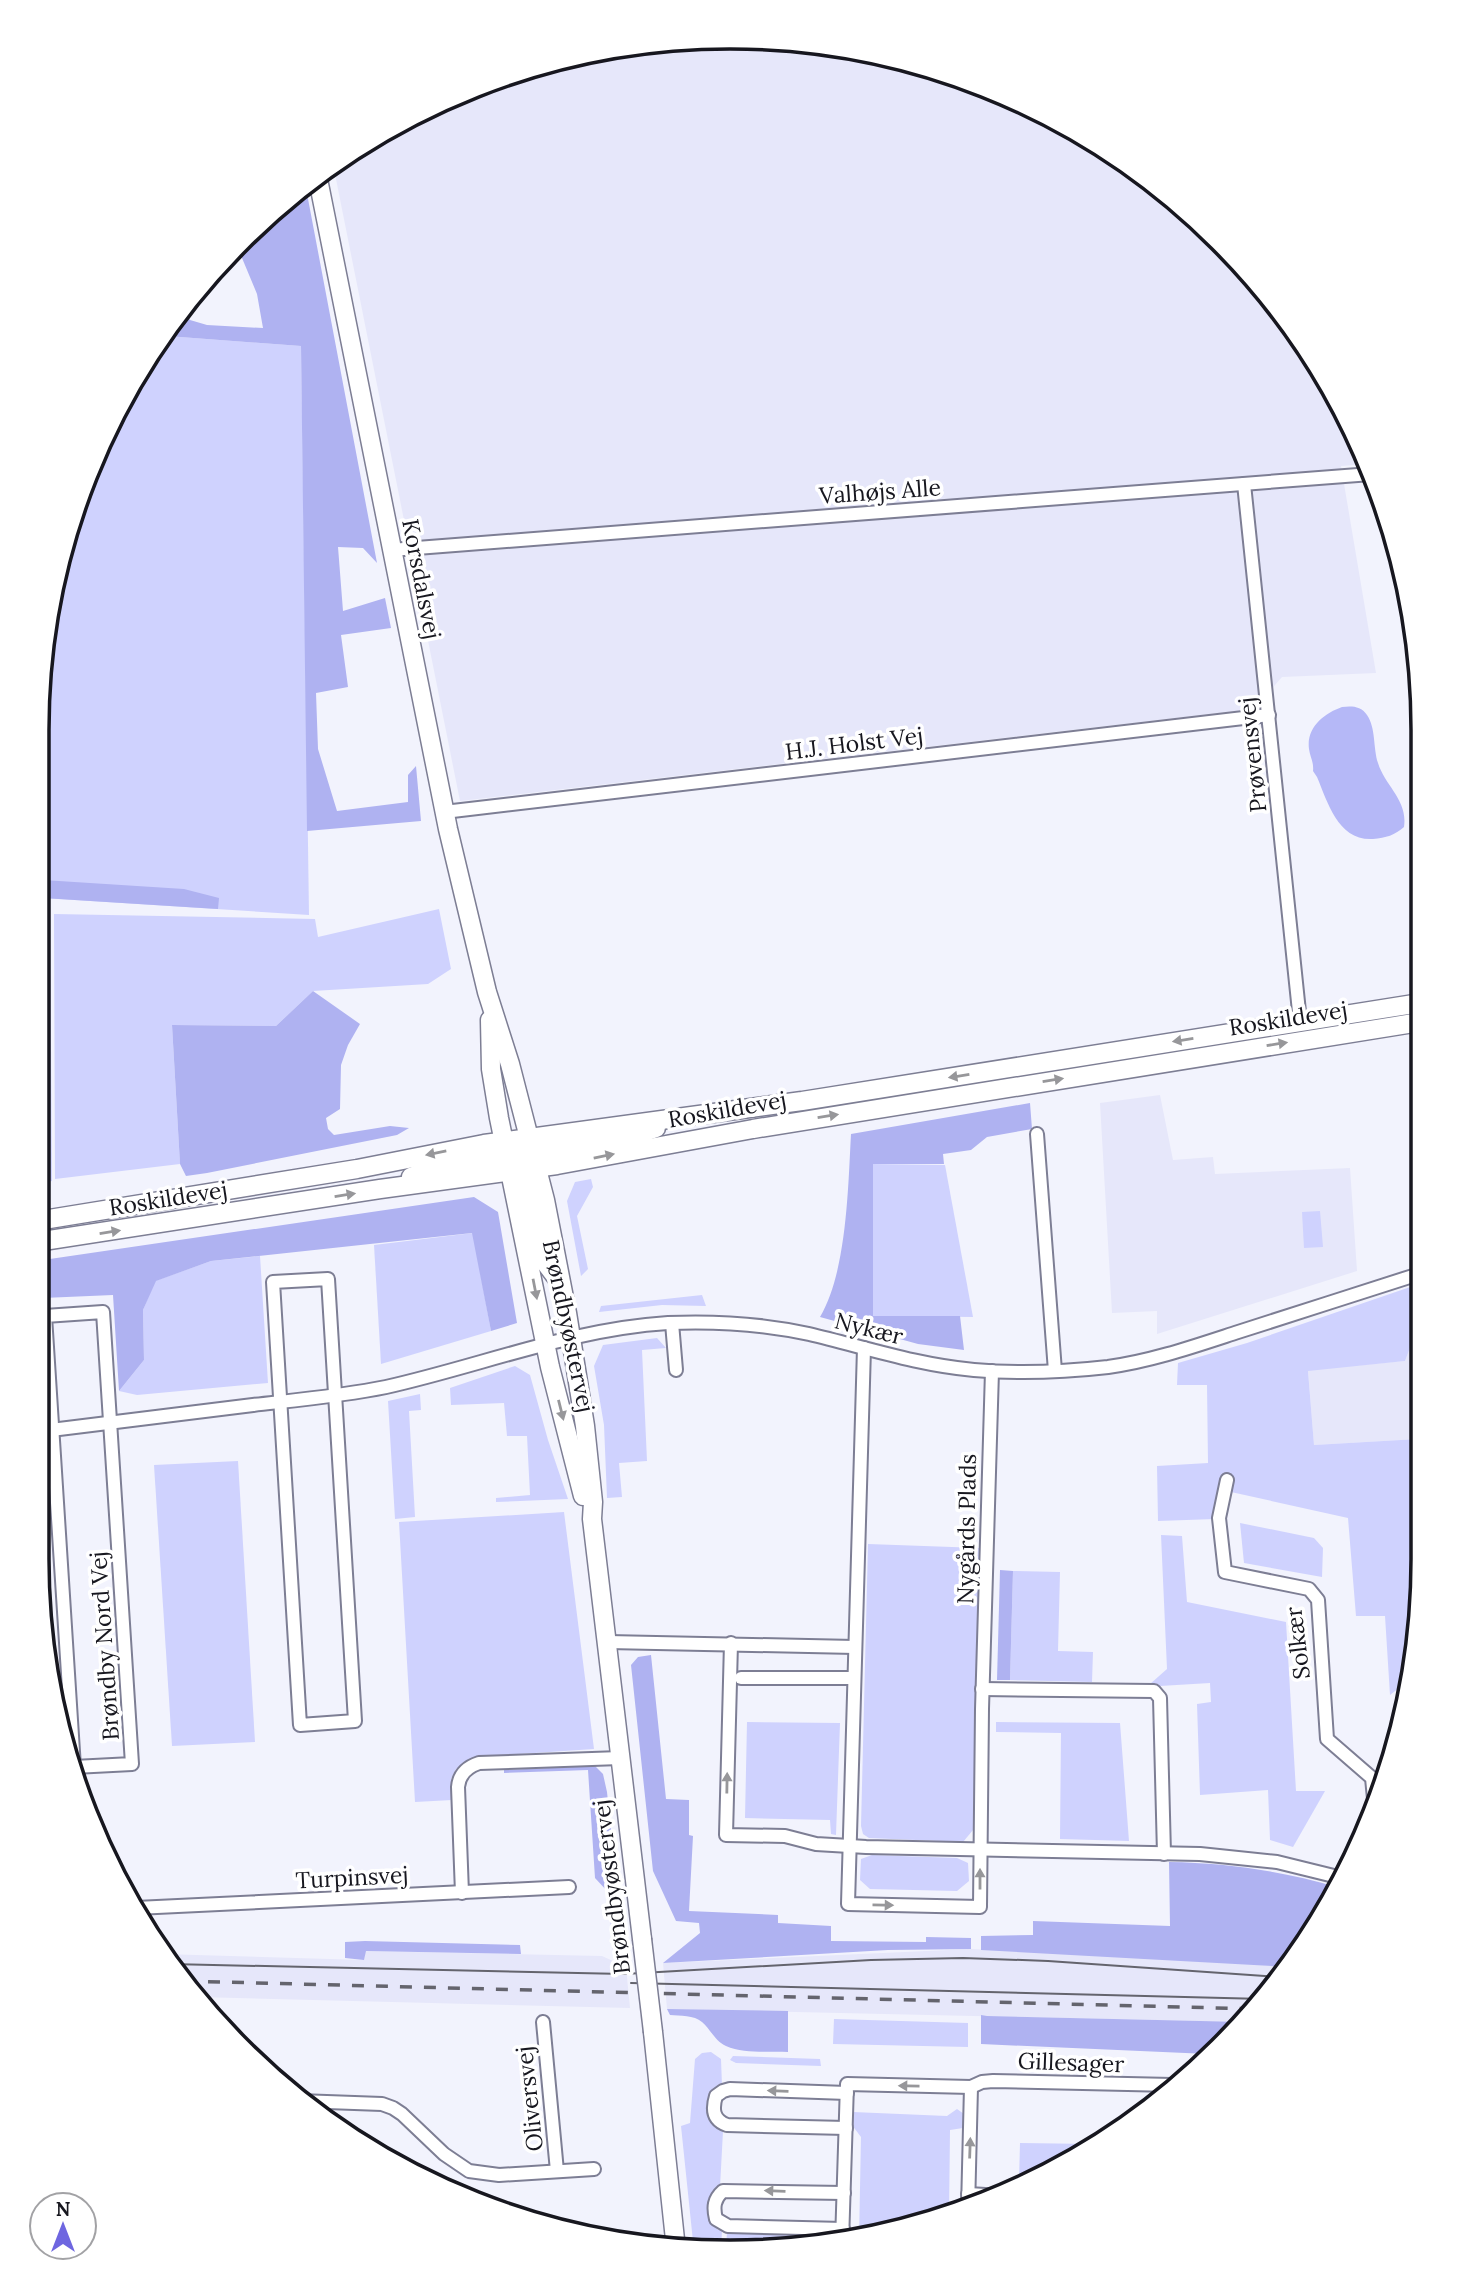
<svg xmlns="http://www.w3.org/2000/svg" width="1460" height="2289" font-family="Lora,serif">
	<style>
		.built { fill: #e6e7fa }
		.green { fill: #cfd2fe }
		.forest { fill: #afb2f1 }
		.water { fill: #b5b8f7 }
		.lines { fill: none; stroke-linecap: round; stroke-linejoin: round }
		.street-casing { stroke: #7d7e94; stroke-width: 16 }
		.secondary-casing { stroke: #7d7e94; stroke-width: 21 }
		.street { stroke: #fff; stroke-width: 12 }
		.secondary { stroke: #fff; stroke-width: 18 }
		.tram { stroke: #64646d; stroke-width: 2 }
		.rail { stroke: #64646d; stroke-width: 3.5; stroke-dasharray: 12 12; stroke-linecap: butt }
		.secondary-bridge-casing { stroke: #7d7e94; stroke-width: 21; stroke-linecap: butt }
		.secondary-bridge { stroke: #fff; stroke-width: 18 }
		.oneway { fill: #97979a }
		.labels { text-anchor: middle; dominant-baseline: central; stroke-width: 7; stroke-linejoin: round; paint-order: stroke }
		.street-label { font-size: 23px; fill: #17171f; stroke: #fff }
		.rim { fill: none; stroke: #17171f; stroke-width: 3.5 }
	</style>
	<rect width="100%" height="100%" fill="#f2f3fd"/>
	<g class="built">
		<path d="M678,39L850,50L952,73L1076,129L1187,209L1280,308L1352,424L1367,464L1341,466L1376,673L1282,677L1254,709L460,801L333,164L423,108L550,60Z"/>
		<path d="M1160,1095L1173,1160L1213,1157L1215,1174L1350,1168L1357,1271L1157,1334V1311L1112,1313L1100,1103Z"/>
		<path d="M1419,1324L1418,1439L1314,1445L1308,1370L1405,1361Z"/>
		<path d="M971,1949L1172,1959L1289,1967L1251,2016L1244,2022L667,2009L663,1963Z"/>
		<path d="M365,1951L602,1956L626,1967L630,2008L197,1997L162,1954L364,1960Z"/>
	</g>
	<g class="green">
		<path d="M167,336L301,346L309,915L43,898V639L73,508L108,424Z"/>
		<path d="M439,909L451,969L428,984L313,991L276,1026L172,1025L180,1164L55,1179L54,914L315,919L318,937Z"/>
		<path d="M43,911L50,912L52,1181L43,1183Z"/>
		<path d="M873,1164L945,1165L973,1317L873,1316Z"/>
		<path d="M591,1179L593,1187L577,1216L588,1269L581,1276L567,1201L575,1182Z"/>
		<path d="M1320,1211L1323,1247L1304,1248L1302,1212Z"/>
		<path d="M473,1233L491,1331L381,1364L374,1245Z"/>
		<path d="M260,1256L268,1383L137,1395L119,1391L144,1360L143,1310L155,1281L211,1261Z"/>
		<path d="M1419,1284V1324L1405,1361L1308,1371L1314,1445L1418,1439L1417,1649L1409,1680L1390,1695L1385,1616H1356L1348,1518L1231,1492L1215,1519L1158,1521L1157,1466L1208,1463L1207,1385H1177L1178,1363L1247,1343Z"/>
		<path d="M702,1295L706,1306L662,1305L599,1312L601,1306Z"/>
		<path d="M657,1338L666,1348L642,1350L647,1461L619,1463L622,1497L607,1498L604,1425L594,1366L603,1345Z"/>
		<path d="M515,1366L530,1375L548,1440L568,1499L496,1502V1498L530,1495L527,1436H507L504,1403L451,1405L450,1388Z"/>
		<path d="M420,1394L421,1410L409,1411L415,1517L395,1519L388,1401Z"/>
		<path d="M238,1461L255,1742L172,1746L154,1465Z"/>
		<path d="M564,1512L594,1749L473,1757L456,1769L451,1779L452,1800L415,1802L399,1522Z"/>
		<path d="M1240,1523L1314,1538L1323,1548L1322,1577L1244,1563Z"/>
		<path d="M1161,1535L1182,1536L1187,1602L1286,1622L1296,1791H1325L1293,1847L1270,1840L1268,1790L1200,1795L1197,1704L1211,1702L1210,1683L1160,1686L1150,1684L1167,1669Z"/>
		<path d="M868,1544L980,1548L973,1830L963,1842L869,1838L863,1834L861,1826Z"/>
		<path d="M1013,1571L1060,1572L1058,1651L1093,1652L1092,1682L1010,1680Z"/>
		<path d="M747,1722L840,1723L836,1835L831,1834L830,1820L745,1818Z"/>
		<path d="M996,1722L1120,1723L1129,1841L1060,1839L1061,1733L996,1732Z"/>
		<path d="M872,1855L957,1858L968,1863L969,1881L957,1891L870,1889L860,1880L861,1859Z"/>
		<path d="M834,2019L968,2023V2047L833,2044Z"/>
		<path d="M711,2052L721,2059L722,2086L716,2125L723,2131L720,2187L711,2220L718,2230H722L721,2250L694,2251L681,2126L690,2123L695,2059L702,2053Z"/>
		<path d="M733,2056L820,2059L821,2066L736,2063L730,2060Z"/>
		<path d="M957,2109L964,2114L963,2128L950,2130L949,2215L909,2229L859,2239L861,2137L852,2125L853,2112L947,2116Z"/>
		<path d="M1020,2143L1093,2144V2147L1030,2181H1019Z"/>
		<path d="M727,2232L793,2234V2247L726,2249Z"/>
	</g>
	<g class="forest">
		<path d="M305,183L377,563L363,548L338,547L343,611L385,598L391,628L341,635L348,687L316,693L318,749L337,811L408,802V775L416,766L421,821L307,831L301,346L167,336L183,311L190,320L207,325L263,328L257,294L237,246Z"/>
		<path d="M43,880L184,889L219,898L218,909L43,898Z"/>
		<path d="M313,991L360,1024L348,1045L341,1065L340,1109L326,1118L328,1129L334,1135L390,1126L409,1128L397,1135L207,1173L186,1176L180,1164L172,1025L276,1026Z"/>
		<path d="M1030,1103L1032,1129L987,1137L971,1150L943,1154L944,1164H873V1316H960L964,1350L918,1344L820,1317C847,1271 848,1188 851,1134Z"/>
		<path d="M474,1197L498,1212L517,1323L491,1331L472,1233L211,1261L156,1281L143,1310L144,1360L119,1391L113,1295L43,1298V1260Z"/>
		<path d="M1000,1570L1013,1571L1010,1680H997Z"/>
		<path d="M651,1655L666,1799L689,1800V1835L693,1836L689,1911L778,1915V1923L831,1926V1941L926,1942V1937L971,1938V1949L888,1950L663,1963L700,1933L699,1923L676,1921L653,1871L631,1665L638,1657Z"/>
		<path d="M595,1766L603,1774L607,1792L624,1953H615L613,1951L608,1892L595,1878L588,1770L504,1773V1770Z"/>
		<path d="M1169,1862C1227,1863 1282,1871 1337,1887L1307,1944L1289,1967L981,1950V1936L1033,1935V1921L1170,1926Z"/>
		<path d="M365,1941L520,1945L521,1954L366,1951L364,1960L345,1958V1942Z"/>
		<path d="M667,2009L788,2011V2052C769,2051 744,2054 726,2046C715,2041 711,2030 702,2022C694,2015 680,2016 670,2015Z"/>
		<path d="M981,2015L987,2016L1244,2022L1208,2054L981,2044Z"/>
	</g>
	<path class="water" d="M1342,707C1352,706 1361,706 1367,715C1376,728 1373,748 1378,763C1385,786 1408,800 1404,827C1395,835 1386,838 1373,839C1338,841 1328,803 1317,777L1313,771C1314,762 1310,757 1309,749C1306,727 1325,713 1342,707Z"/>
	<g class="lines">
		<defs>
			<g id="street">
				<path d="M1244,484L1300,1021"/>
				<path d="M391,550L1371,474"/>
				<path d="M444,812L1269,715"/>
				<path d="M1037,1134L1055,1371"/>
				<path d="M328,1279L355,1721L300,1725L273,1282Z"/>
				<path d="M103,1312L132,1764L74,1767L45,1316Z"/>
				<path d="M672,1323L676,1370"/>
				<path d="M864,1348L848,1904L980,1907L982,1709L992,1371"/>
				<path d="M43,1431C113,1422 183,1413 253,1405C297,1400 342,1396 386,1387C480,1366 571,1329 668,1323C715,1321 763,1324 809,1334C864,1347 917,1365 974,1370C1019,1374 1064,1372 1108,1367C1152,1361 1195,1346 1238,1332C1298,1313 1359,1293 1419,1274"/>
				<path d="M1227,1480L1219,1518L1225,1572L1309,1589L1318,1600L1327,1739L1372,1778L1375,1809"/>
				<path d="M608,1642L855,1647"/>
				<path d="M731,1643L726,1835L785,1836L816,1844L866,1847L1200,1854L1277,1862L1342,1878"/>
				<path d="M741,1678H854"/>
				<path d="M982,1689L1154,1691L1160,1698L1164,1854"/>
				<path d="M462,1893L458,1787C459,1774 467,1767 479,1763L620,1758"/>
				<path d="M136,1908L569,1887"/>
				<path d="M543,2022L557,2171"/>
				<path d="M299,2101L382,2104L393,2108L402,2114L444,2154L469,2171L499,2175L594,2169"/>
				<path d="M846,2128L727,2125C713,2120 712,2109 716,2096L723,2091L730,2089L847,2093"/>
				<path d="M968,2194L1003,2196"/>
				<path d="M968,2209L971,2087"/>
				<path d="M843,2229L728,2226L716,2219C713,2207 714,2199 723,2191L844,2193"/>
				<path d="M842,2242L847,2084L971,2087L982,2082L993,2081L1172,2085"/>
			</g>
			<g id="secondary">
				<path d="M317,174L448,829L487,992L510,1064L545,1200L567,1313L585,1426L593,1502L592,1519L642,1939"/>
				<path d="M490,1020L491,1069L499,1118L550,1367L583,1496"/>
				<path d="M521,1159L544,1261L559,1281"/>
				<path d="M524,1160L542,1153L630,1137L656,1128"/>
				<path d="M411,1177L437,1167L516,1153"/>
				<path d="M43,1220L357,1169L484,1144L802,1101L1420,1003"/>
				<path d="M43,1241L380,1189L557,1165L753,1129L1420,1022"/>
				<path d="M653,2032L676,2249"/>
			</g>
		</defs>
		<use href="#street" class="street-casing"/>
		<use href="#secondary" class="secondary-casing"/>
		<use href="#street" class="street"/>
		<use href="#secondary" class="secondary"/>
		<g class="tram">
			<path d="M170,1964L624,1974L871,1960L963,1958L1048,1961L1281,1977"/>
			<path d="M631,1983L1264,1999"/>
		</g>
		<path class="rail" d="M184,1981L1257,2009"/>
		<defs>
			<path id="secondary-bridge" d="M642,1939L653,2032"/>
		</defs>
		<use href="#secondary-bridge" class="secondary-bridge-casing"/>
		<use href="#secondary-bridge" class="secondary-bridge"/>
	</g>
	<defs><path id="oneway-solid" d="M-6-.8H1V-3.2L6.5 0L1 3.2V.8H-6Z" transform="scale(1.75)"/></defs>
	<g class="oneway">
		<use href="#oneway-solid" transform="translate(1183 1040) rotate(171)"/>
		<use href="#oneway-solid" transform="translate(1277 1044) rotate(-9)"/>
		<use href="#oneway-solid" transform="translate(959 1076) rotate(171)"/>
		<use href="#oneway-solid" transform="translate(1053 1080) rotate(-9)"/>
		<use href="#oneway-solid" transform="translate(828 1116) rotate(-9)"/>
		<use href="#oneway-solid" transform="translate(436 1153) rotate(169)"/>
		<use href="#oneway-solid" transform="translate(604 1156) rotate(-11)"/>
		<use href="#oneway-solid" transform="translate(345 1195) rotate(-9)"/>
		<use href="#oneway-solid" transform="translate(110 1232) rotate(-9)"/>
		<use href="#oneway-solid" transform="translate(535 1289) rotate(79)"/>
		<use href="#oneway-solid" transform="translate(561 1410) rotate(76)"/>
		<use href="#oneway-solid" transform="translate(727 1783) rotate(-89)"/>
		<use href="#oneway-solid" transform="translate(980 1879) rotate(-90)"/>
		<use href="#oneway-solid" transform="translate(883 1905) rotate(1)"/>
		<use href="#oneway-solid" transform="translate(909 2086) rotate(-179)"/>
		<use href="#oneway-solid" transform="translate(778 2091) rotate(-178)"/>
		<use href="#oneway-solid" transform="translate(970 2148) rotate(-88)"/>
		<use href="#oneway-solid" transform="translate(775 2191) rotate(-178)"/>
	</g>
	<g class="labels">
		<g class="street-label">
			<text transform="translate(880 491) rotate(-4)">Valhøjs Alle</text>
			<text transform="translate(422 579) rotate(79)">Korsdalsvej</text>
			<text transform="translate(854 743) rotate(-7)">H.J. Holst Vej</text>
			<text transform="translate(1252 755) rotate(-96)">Prøvensvej</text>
			<text transform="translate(1288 1018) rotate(-9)">Roskildevej</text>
			<text transform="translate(727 1109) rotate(-10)">Roskildevej</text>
			<text transform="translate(168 1198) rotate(-9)">Roskildevej</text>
			<text transform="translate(569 1326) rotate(78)">Brøndbyøstervej</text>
			<text transform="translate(869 1328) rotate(14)">Nykær</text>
			<text transform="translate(966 1529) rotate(-89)">Nygårds Plads</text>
			<text transform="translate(1297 1643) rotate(-97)">Solkær</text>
			<text transform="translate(104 1646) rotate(-94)">Brøndby Nord Vej</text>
			<text transform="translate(352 1877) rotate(-3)">Turpinsvej</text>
			<text transform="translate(611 1887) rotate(-97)">Brøndbyøstervej</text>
			<text transform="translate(1071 2062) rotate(2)">Gillesager</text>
			<text transform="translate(529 2099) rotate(-96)">Oliversvej</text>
		</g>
	</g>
	<path d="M0 0H1460V2289H0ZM730 49H730A681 681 0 0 1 1411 730V1559A681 681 0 0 1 730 2240H730A681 681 0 0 1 49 1559V730A681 681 0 0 1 730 49Z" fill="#fff" fill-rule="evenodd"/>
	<path class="rim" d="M730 49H730A681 681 0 0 1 1411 730V1559A681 681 0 0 1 730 2240H730A681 681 0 0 1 49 1559V730A681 681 0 0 1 730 49Z"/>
	<g transform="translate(63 2226)"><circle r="33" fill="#ffffff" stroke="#a2a2a5" stroke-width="2"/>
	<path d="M0-5L12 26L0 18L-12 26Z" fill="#6e66e0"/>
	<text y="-10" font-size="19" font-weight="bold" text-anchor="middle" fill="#17171f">N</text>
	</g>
</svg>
